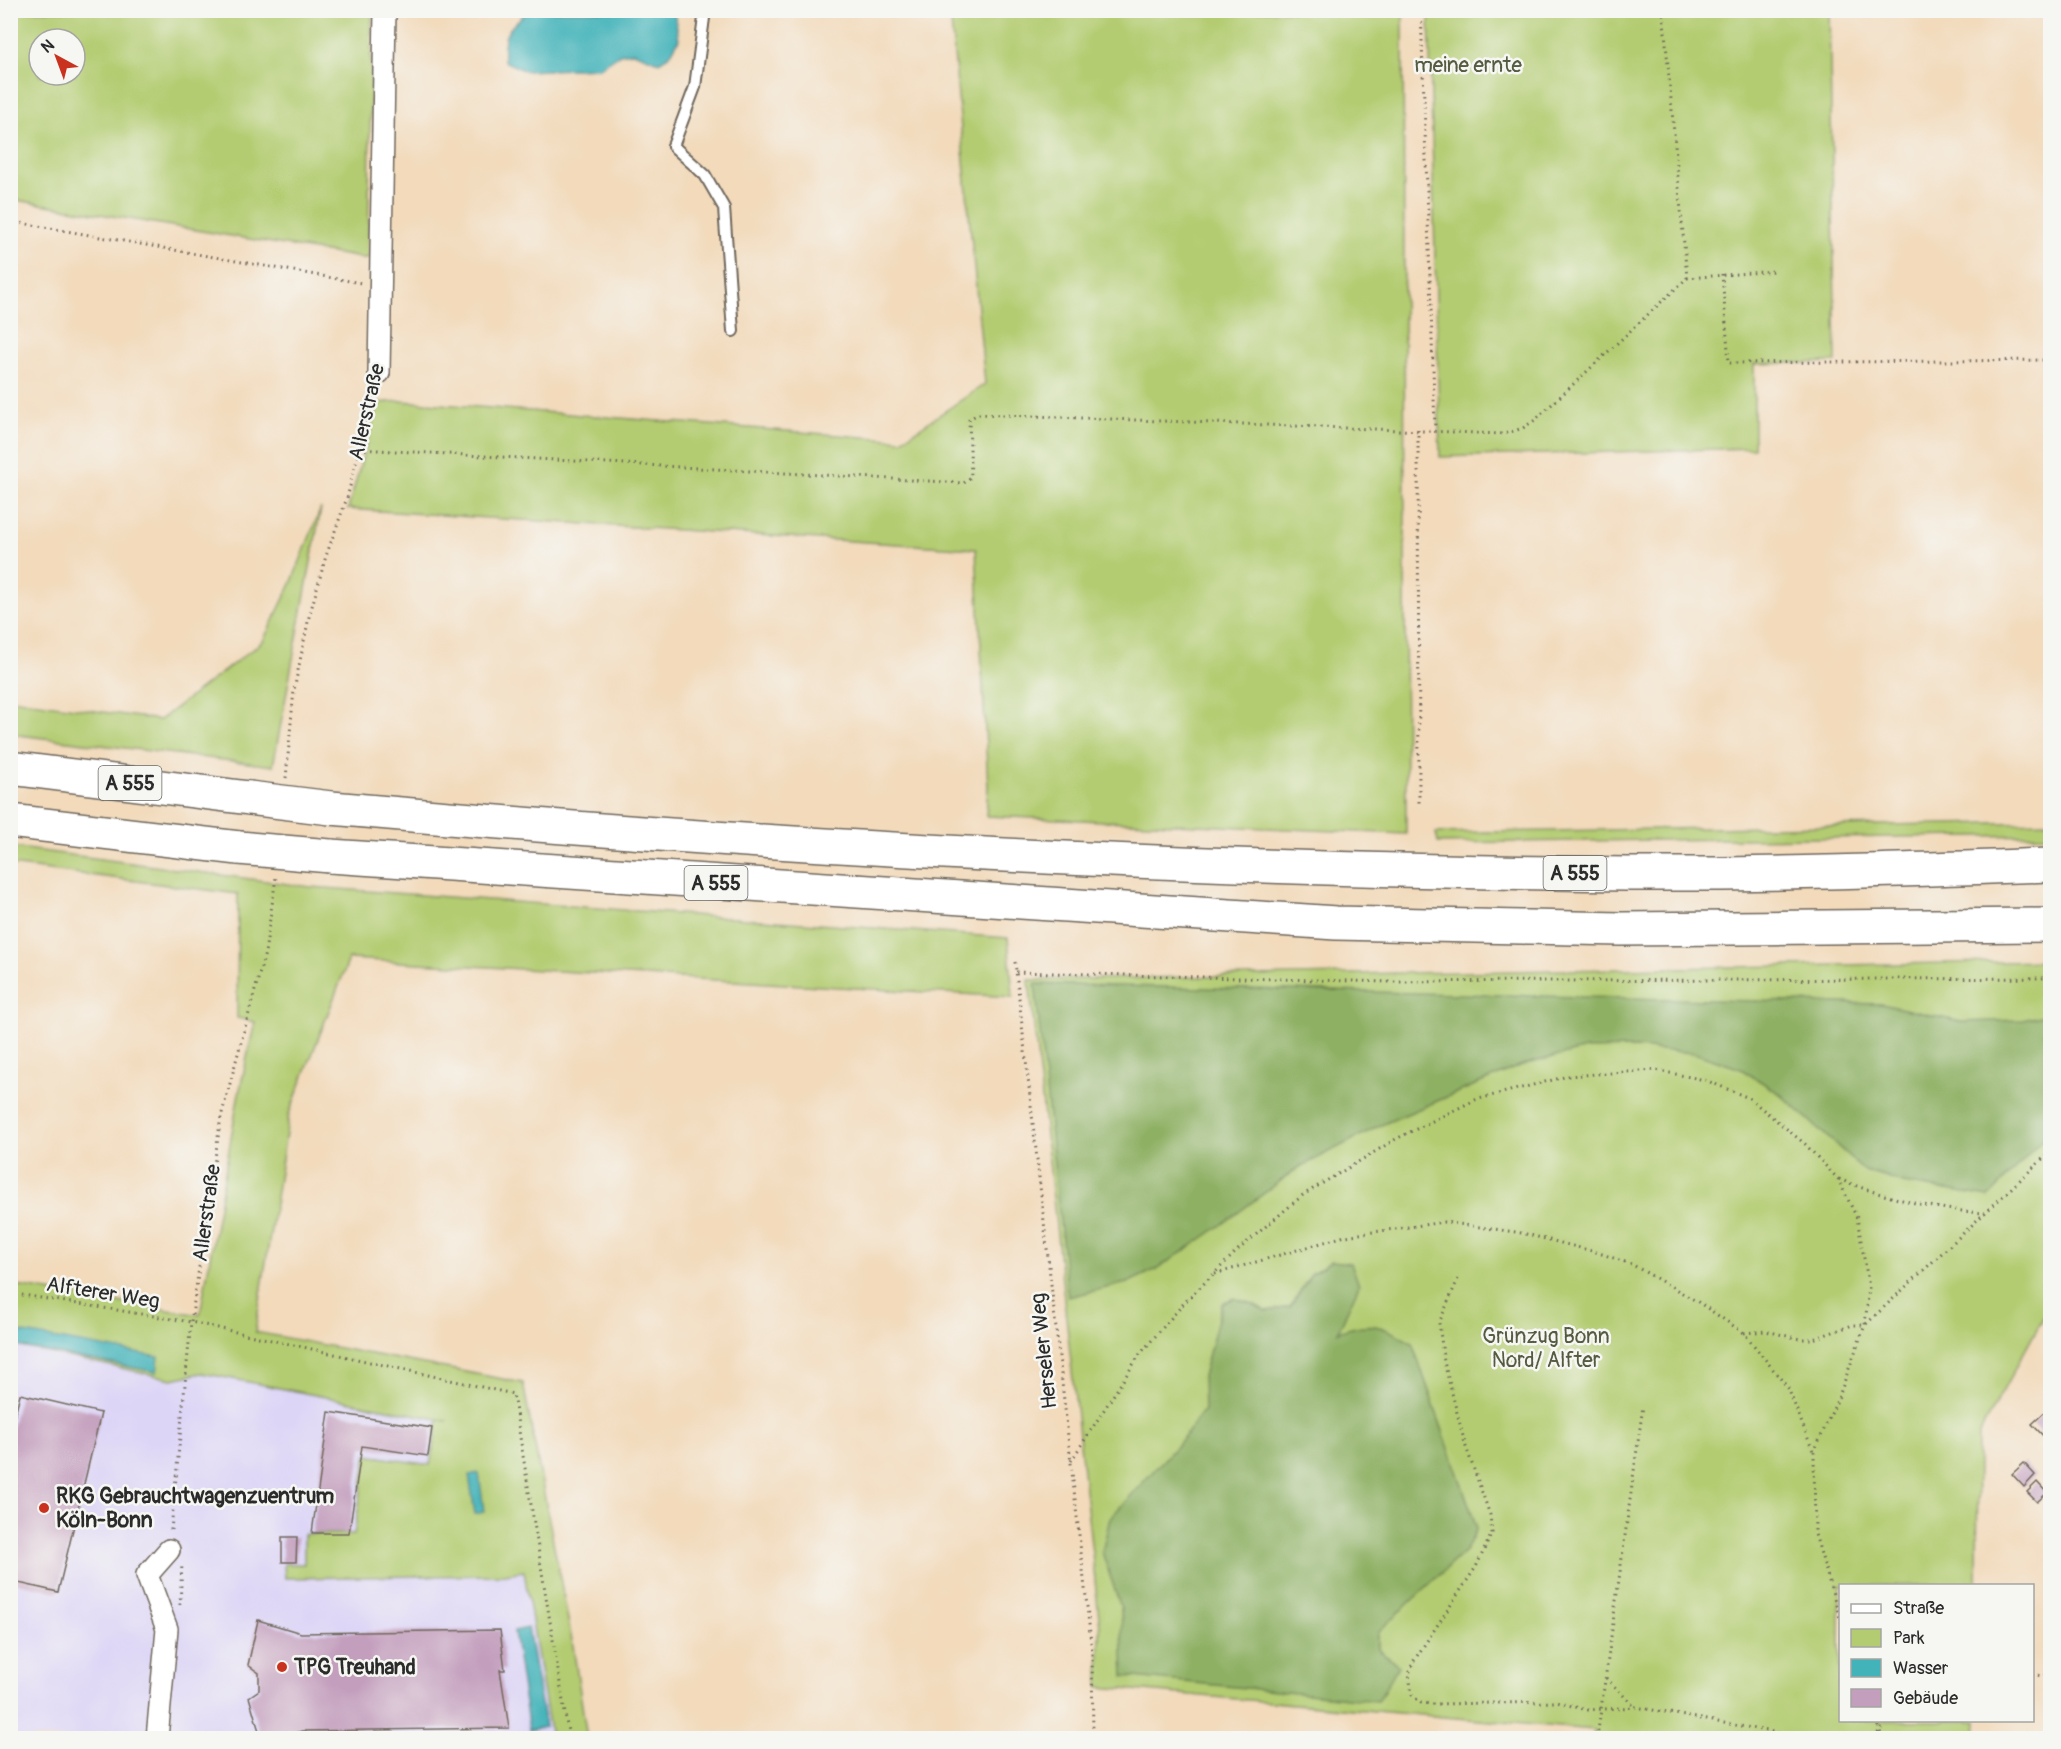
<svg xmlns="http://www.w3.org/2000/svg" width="2061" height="1749" font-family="Pangolin,sans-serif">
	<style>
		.built { fill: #ddd5f6 }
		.green { fill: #b3cc71; stroke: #6f7c4e; stroke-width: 1.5; fill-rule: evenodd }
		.forest { fill: #8eb063; stroke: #5c6e47; stroke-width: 1.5 }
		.water { fill: #42b3b9; stroke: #366f72; stroke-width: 1.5 }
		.building { fill: #c39ebd }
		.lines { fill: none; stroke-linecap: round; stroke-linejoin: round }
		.lane-casing { stroke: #71685d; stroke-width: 14 }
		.street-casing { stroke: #71685d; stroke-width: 24 }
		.highway-casing { stroke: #71685d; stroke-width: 36 }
		.path { stroke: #71685d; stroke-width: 3; stroke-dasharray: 1.5 4.5; stroke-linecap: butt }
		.lane { stroke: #fff; stroke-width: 10 }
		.street { stroke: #fff; stroke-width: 21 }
		.highway { stroke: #fff; stroke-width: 33 }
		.highway-bridge-casing { stroke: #71685d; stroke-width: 36; stroke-linecap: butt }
		.highway-bridge { stroke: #fff; stroke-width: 33 }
		.poi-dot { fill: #c8321e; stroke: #f6f6f2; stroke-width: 2 }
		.labels { text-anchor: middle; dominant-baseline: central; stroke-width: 5; stroke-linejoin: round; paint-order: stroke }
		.shield { fill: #f6f6f2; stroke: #686867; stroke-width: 1.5 }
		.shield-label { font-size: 20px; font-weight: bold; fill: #2b2b2b }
		.park-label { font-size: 21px; fill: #545b40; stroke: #f6f6f2 }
		.street-label { font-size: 21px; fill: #2b2b2b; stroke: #f6f6f2 }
		.poi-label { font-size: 21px; font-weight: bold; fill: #2b2b2b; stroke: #f6f6f2; text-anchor: start }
	</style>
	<rect width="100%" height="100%" fill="#f6f6f2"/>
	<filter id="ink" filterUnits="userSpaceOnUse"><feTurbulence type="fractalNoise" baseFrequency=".0167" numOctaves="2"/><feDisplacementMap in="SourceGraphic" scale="12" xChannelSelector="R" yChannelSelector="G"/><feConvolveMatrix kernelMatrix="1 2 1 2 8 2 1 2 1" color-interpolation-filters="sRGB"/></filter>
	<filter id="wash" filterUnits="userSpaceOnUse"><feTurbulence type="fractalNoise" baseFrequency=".008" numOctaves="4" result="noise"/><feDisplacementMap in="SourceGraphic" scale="24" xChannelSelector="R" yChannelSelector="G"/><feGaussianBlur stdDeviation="1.35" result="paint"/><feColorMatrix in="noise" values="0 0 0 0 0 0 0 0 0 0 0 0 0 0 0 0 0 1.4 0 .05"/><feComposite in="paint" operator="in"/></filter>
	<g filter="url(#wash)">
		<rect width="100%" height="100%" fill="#f2dabb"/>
		<path class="built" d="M10,1345L172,1379L202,1373L475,1426L500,1575L525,1571L551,1738H11Z"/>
		<g class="green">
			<path d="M10,11H372L368,259L11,199ZM39,39H75V75H39Z"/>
			<path d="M950,11H1403L1406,834L986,816L988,787L976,549L348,509L378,403L401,401L902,440L985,384Z"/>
			<path d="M1429,11H1829L1836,362L1754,364V448L1440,457Z"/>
			<path d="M321,508L273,766L11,734V699L160,720L263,641L291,584Z"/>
			<path d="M2050,822V835L1438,843L1436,833Z"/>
			<path d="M11,847L311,887L1008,938L1013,997L349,959L289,1114L255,1332L523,1383L573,1646L587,1738H551L524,1571L499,1575L285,1578L284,1564H304V1534H354L367,1455L430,1465L438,1420L448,1421L202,1373L172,1379L11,1345L10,1285L200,1315L238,1098L255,1022L237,1018L238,894L11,865Z"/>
			<path d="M2050,961V1305L1978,1436L1977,1585L1840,1586V1720L1977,1721L1976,1738H1593L1594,1730L1099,1687L1100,1626L1029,980Z"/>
		</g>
		<g class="forest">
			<path d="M1035,984L1882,1004L1961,1022L2022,1020L2050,1014V1131L1989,1197L1903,1183L1865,1171L1779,1093L1741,1069L1694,1053L1637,1048L1586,1049L1522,1065L1381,1125L1298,1168L1216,1229L1157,1269L1127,1283L1068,1297Z"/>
			<path d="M1331,1261L1351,1263L1359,1285L1338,1332C1374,1320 1380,1325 1412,1343L1477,1528L1466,1550L1378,1632V1649L1398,1666L1378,1701L1124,1676L1121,1608L1102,1552L1110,1518L1181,1441L1204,1410L1203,1376L1222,1304L1234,1298L1253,1304L1266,1311L1290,1307L1311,1274Z"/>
		</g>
		<g class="water">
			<path d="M528,11H674L679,39L670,55L659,62L633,52L620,54L599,68L525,71L504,61C502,32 508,29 528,11Z"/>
			<path d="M19,1332L159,1357L157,1372L16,1346Z"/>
			<path d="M479,1473L484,1512L475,1514L469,1475Z"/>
			<path d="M528,1628L545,1727L529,1730L514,1631Z"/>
		</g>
		<g id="blocks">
			<g class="building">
				<path d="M20,1394L101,1413L58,1592L10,1581V1434Z"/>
				<path d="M2050,1407V1443L2032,1424Z"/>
				<path d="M329,1412L432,1428L428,1456L362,1446L349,1533H312Z"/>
				<path d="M2024,1463L2035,1475L2024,1487L2012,1474Z"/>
				<path d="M2037,1482L2047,1493L2037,1502L2027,1492Z"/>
				<path d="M282,1537H297L296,1562H282Z"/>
				<path d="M258,1620L301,1633L500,1630L505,1670H500L509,1728L303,1731L277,1738H261L249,1697L259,1690V1673L248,1665Z"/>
			</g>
		</g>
	</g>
	<g filter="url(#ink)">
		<use href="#blocks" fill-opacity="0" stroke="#71685d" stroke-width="1.5"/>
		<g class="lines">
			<defs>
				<path id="lane" d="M705,10L695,87L673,146L705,175L724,208L733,331"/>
				<g id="street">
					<path d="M379,373L385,10"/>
					<path d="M157,1738L167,1629L147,1575L169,1550"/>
				</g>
				<g id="highway">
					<path d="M10,768L249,798"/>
					<path d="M331,808C761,846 1194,870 1627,874C1768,875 1910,870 2050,865"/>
					<path d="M10,821L239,848"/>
					<path d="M330,856L1336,923L1621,929L2050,925"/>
				</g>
			</defs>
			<use href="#lane" class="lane-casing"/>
			<use href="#street" class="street-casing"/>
			<use href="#highway" class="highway-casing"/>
			<g class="path">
				<path d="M1421,10L1435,428"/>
				<path d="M10,221L361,283"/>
				<path d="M1722,274L1729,363L2050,360"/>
				<path d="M1687,278L1775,271"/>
				<path d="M1418,429L1419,803"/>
				<path d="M359,449L964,483L971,477L969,419L978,414L1504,434L1523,428L1535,420L1687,278L1663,10"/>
				<path d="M286,778L294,690L309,617L326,556L347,498L374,391"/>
				<path d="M1015,962L1092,1651L1093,1738"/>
				<path d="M1016,972L1389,982L2050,978"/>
				<path d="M1839,1179C1885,1198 1935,1210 1985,1213"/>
				<path d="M1215,1274L1345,1236L1444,1222L1522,1233L1596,1252L1631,1264L1698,1302L1744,1333L1788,1388L1813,1451"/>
				<path d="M1458,1279L1439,1323L1444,1362L1465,1444L1490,1515L1492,1533L1476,1567L1413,1662L1409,1674L1412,1695L1421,1703L1433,1704L1557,1702L1587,1710L1636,1707L1806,1738"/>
				<path d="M10,1293L191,1322L513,1394L569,1738"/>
				<path d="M1744,1333L1766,1331L1800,1339H1813L1853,1325H1865L2050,1152"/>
				<path d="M1071,1461L1140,1354L1184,1303L1239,1249L1303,1195L1396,1139L1475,1100L1568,1076L1655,1070L1705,1080L1749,1098L1805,1144L1838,1179L1857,1218L1869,1287L1865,1325L1839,1396L1814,1452L1815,1534L1840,1618"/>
				<path d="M171,1530L191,1322L221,1117L265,953L276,877"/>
				<path d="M180,1605L182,1564"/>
				<path d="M2032,1674L2042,1676L2050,1674"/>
				<path d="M1606,1678L1634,1706"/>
				<path d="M1877,1720L1882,1738"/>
				<path d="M1597,1738L1643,1406"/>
				<path d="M1874,1738L1888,1720"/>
			</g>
			<use href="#lane" class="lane"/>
			<use href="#street" class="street"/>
			<use href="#highway" class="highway"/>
			<defs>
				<g id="highway-bridge">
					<path d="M249,798L331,808"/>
					<path d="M239,848L330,856"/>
				</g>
			</defs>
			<use href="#highway-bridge" class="highway-bridge-casing"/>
			<use href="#highway-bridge" class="highway-bridge"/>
		</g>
	</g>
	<g class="poi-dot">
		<circle cx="44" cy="1508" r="6"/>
		<circle cx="282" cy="1667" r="6"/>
	</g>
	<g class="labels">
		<g class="shield">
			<rect x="98.5" y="766" width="63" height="34" rx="4.5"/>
			<rect x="1543.5" y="856" width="63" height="34" rx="4.5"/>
			<rect x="684.5" y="866" width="63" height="34" rx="4.5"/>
		</g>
		<g class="shield-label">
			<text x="130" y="783">A 555</text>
			<text x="1575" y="873">A 555</text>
			<text x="716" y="883">A 555</text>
		</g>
		<g class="park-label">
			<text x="1468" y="65">meine ernte</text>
			<text x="1546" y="1336">Grünzug Bonn<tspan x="1546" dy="24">Nord/ Alfter</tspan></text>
		</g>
		<g class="street-label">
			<text transform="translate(367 412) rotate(-77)">Allerstraße</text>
			<text transform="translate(207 1213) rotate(-82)">Allerstraße</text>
			<text transform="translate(103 1293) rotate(9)">Alfterer Weg</text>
			<text transform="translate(1044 1351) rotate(-96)">Herseler Weg</text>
		</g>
		<g class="poi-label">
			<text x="56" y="1496">RKG Gebrauchtwagenzuentrum<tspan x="56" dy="24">Köln-Bonn</tspan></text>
			<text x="294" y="1667">TPG Treuhand</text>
		</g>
	</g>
	<rect width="2061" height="1749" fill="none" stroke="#f6f6f2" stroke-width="36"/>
	<rect x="1839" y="1584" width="195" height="138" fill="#f6f6f2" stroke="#a5a5a2" stroke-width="1.5"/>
	<rect x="1851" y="1604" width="30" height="9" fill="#ffffff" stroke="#a5a5a2" stroke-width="1.5"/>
	<text x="1893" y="1614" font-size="18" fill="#2b2b2b">Straße</text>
	<rect x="1851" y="1629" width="30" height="18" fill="#b3cc71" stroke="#a5a5a2" stroke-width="1.5"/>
	<text x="1893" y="1644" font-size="18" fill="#2b2b2b">Park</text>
	<rect x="1851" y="1659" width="30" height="18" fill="#42b3b9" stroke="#a5a5a2" stroke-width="1.5"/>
	<text x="1893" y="1674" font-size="18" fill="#2b2b2b">Wasser</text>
	<rect x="1851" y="1689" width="30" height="18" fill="#c39ebd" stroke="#a5a5a2" stroke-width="1.5"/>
	<text x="1893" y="1704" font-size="18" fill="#2b2b2b">Gebäude</text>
	<g transform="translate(57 57) rotate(319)"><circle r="28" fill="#f6f6f2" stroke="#a5a5a2" stroke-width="1.5"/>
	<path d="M0-4.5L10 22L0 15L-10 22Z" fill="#c8321e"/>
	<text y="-9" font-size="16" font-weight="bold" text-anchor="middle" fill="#2b2b2b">N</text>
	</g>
</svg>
